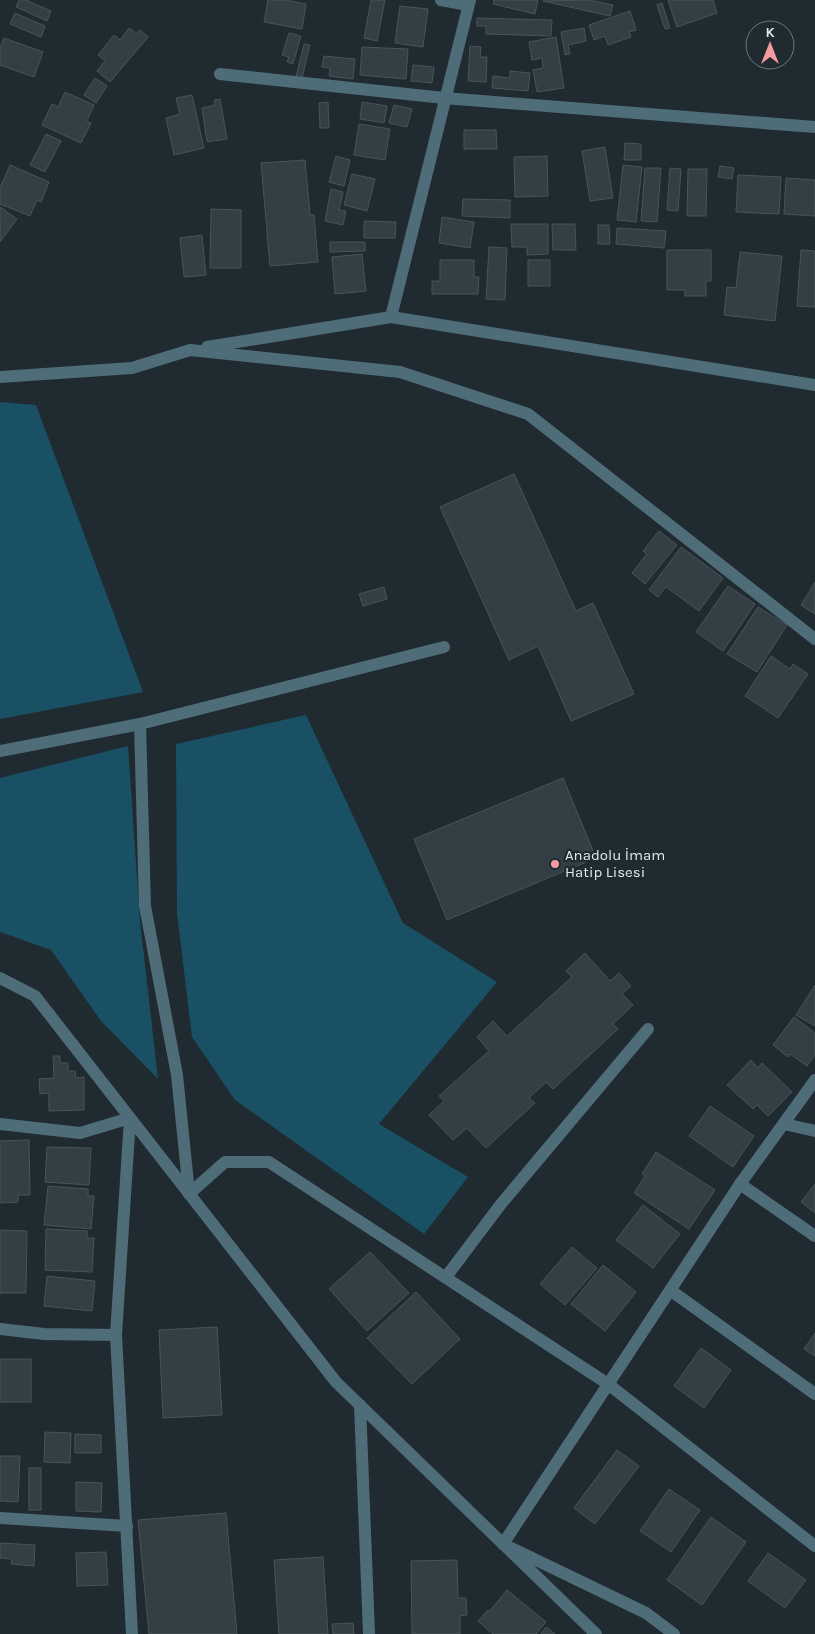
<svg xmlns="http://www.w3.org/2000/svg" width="815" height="1634" font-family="Karla,sans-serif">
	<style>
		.green { fill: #195064 }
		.building { fill: #333f44; stroke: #48545a }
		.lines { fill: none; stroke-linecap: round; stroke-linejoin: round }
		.street { stroke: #4f6d79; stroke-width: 12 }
		.poi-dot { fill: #f49a9f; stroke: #1f2b30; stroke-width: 2 }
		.labels { text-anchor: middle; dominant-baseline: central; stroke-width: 4.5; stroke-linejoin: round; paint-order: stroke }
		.poi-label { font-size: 15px; fill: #e1e9ec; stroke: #1f2b30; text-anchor: start }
	</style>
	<rect width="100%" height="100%" fill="#1f2b30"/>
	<g class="green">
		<path d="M0,402L36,405L143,692L0,719Z"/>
		<path d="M306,715L403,923L497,982L379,1124L468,1177L424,1234L235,1100L192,1037L177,913L176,744Z"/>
		<path d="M128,746L140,921L158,1079L101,1021L51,950L0,932V778Z"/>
	</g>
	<g class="building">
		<path d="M19,0H26L51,11L47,21L16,7Z"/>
		<path d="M268,0H286L306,4L302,29L264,22Z"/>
		<path d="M371,0H385L377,41L364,38Z"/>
		<path d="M494,0H538L535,14L493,4Z"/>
		<path d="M589,0L613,5L610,16L543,1Z"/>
		<path d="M668,0H713L717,13L677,27Z"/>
		<path d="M662,3L670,28L665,29L657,5Z"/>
		<path d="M400,6L428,9L423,47L395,43Z"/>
		<path d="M630,11L636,30L629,32L631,37L608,45L605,36L594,40L589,25Z"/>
		<path d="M15,13L45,26L41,37L10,24Z"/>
		<path d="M477,18L552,20L551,36L486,34V26H477Z"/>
		<path d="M129,28L137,34L140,30L148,37L110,82L97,71L105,61L98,55L114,35L120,40Z"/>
		<path d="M584,28L586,41L568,45L570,54L565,55L561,32Z"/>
		<path d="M289,33L301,36L293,64L287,62L289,57L282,55Z"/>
		<path d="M556,37L564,88L537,92L533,70L543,68L542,58L532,60L529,42Z"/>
		<path d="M4,38L43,52L34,77L0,65V48Z"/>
		<path d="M304,44L310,45L302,78L296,77Z"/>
		<path d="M470,46L481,47L480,57H487L486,82L468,81Z"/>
		<path d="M362,47L408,49L406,79L360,75Z"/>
		<path d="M324,56L355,59L353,79L329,76L330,68L322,67Z"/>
		<path d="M413,65L434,67L432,83L411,81Z"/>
		<path d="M510,71L530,73L528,91L492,88L493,76L510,78Z"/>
		<path d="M95,78L107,86L96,103L84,95Z"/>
		<path d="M65,92L94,105L87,121L91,123L81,143L42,125L52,104L58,107Z"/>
		<path d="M192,95L204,148L174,155L166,118L180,114L176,98Z"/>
		<path d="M220,99L227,139L207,142L202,108L215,105L214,100Z"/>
		<path d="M328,102L329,128H320L319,103Z"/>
		<path d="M362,102L387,106L384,123L360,119Z"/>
		<path d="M394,105L412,109L407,127L389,123Z"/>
		<path d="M359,124L390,129L385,160L354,155Z"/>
		<path d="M464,130H496L497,149H464Z"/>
		<path d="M46,134L61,141L45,172L30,165Z"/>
		<path d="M625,143L641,144V160H624Z"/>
		<path d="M605,147L613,198L590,201L582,151Z"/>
		<path d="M336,156L350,160L344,186L329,182Z"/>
		<path d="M547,156L548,196L515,197L514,157Z"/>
		<path d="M305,160L310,215H314L318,262L270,266L261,163Z"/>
		<path d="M10,165L49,182L41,202L37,200L30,216L0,204V188Z"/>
		<path d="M623,165L642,167L636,222L617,220Z"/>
		<path d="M720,166L734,168L732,179L718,177Z"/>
		<path d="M645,168H661L657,222L641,221Z"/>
		<path d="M670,168L681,169L678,211L667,210Z"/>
		<path d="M688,169H707L706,216H687Z"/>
		<path d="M352,174L375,179L367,211L344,205Z"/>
		<path d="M738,175L781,177L779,214L736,212Z"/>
		<path d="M786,178L815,180V216L784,214Z"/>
		<path d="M331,189L343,192L339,210L346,211L343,225L325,221Z"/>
		<path d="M463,199L510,200V218L462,216Z"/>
		<path d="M0,207L17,219L0,242Z"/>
		<path d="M211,209L241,210V268H210Z"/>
		<path d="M442,217L474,222L470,248L439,243Z"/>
		<path d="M364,221L396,222L395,238H364Z"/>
		<path d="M511,224H548V254L527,255V247H512Z"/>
		<path d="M552,224H575L576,250H553Z"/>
		<path d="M598,225H609L610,244H598Z"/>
		<path d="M617,228L666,231L664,248L616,244Z"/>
		<path d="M202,235L206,275L184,277L180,238Z"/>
		<path d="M330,242H365V251L330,252Z"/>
		<path d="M489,247L507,248L505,300L486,299Z"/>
		<path d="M667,250H711V281H706V296H685V290H667Z"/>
		<path d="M801,250L815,251V307L797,306Z"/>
		<path d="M740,252L782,256L775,321L724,315L727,287L736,288Z"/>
		<path d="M362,254L366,291L335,294L332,257Z"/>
		<path d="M440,260H474V277H479L478,294H432V281H440Z"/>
		<rect x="528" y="260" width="22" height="26"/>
		<path d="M514,474L576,611L593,603L634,694L571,721L538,646L509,660L440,507Z"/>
		<path d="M659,531L677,545L645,584L632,573L647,554L643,551Z"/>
		<path d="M681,547L723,578L699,611L666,587L658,597L649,590Z"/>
		<path d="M815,582V614L801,605Z"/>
		<path d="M728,586L755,604L723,651L696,632Z"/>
		<path d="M384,587L387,599L363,606L359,594Z"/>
		<path d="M758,607L787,625L757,672L727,654Z"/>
		<path d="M771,656L790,669L793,664L808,674L778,718L745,696Z"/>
		<path d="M563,778L596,858L447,920L414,839Z"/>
		<path d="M585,953L610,981L619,973L631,986L622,994L633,1005L613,1024L618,1029L553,1089L546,1082L529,1098L535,1103L486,1148L467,1128L453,1140L429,1115L444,1101L439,1096L489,1051L477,1037L493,1021L507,1036L572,977L566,971Z"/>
		<path d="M815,985V1026L796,1015Z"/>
		<path d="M794,1017L815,1033V1055L807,1066L790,1054L788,1057L773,1045Z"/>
		<path d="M53,1056H60V1063H68V1071H75L76,1078L84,1077V1110L49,1111V1093L40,1094L39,1079L54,1078Z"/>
		<path d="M751,1060L758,1068L762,1063L792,1092L768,1116L757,1105L753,1109L727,1085Z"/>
		<path d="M710,1106L754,1136L733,1167L689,1136Z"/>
		<path d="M29,1140L30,1195H18V1202L0,1203V1141Z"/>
		<path d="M47,1147L91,1148L89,1185L45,1182Z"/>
		<path d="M656,1152L715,1190L689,1229L634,1193L645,1176L642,1174Z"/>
		<path d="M815,1184V1213L801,1202Z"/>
		<path d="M48,1186L88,1189V1196H94L91,1229L44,1225Z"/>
		<path d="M643,1205L680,1234L653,1268L616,1240Z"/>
		<path d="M46,1229L87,1231V1238H94L92,1272L45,1270Z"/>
		<path d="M0,1230L27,1231L26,1293H0Z"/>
		<path d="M572,1247L597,1268L565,1305L540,1284Z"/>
		<path d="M370,1252L409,1293L367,1331L329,1289Z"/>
		<path d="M603,1265L636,1292L605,1331L571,1304Z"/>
		<path d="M47,1276L95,1281L92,1311L44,1306Z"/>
		<path d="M416,1292L460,1339L412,1384L367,1338Z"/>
		<path d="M217,1327L222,1415L163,1418L159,1330Z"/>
		<path d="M815,1333V1356L804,1349Z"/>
		<path d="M701,1348L731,1370L704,1408L674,1386Z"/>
		<rect x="0" y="1359" width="31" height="43"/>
		<path d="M45,1432L71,1433L70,1463L44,1462Z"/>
		<path d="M75,1434L101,1435V1453H75Z"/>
		<path d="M617,1450L639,1466L595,1524L574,1508Z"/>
		<path d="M0,1456H20L18,1502L0,1501Z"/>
		<rect x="29" y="1468" width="12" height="42"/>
		<path d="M76,1482L102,1483L101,1512L76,1511Z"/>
		<path d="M669,1489L700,1510L671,1552L640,1531Z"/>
		<path d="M226,1513L237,1634H149L138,1520Z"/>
		<path d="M711,1517L746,1542L702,1605L667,1580Z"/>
		<path d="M0,1543L35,1545L34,1566L11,1564L12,1559L0,1558Z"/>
		<path d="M106,1552L108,1585L77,1586L76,1553Z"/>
		<path d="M768,1553L806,1580L785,1608L748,1581Z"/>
		<path d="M323,1557L328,1634H279L274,1560Z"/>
		<path d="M457,1560L458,1598H466L467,1615L460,1616V1634H412L411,1561Z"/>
		<path d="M507,1590L546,1622L536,1634H493L478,1621L488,1610L490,1611Z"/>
		<path d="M353,1623L354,1634H333L332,1624Z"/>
		<path d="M546,1627L555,1634H541Z"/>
	</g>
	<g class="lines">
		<g class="street">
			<path d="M441,0L468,5"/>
			<path d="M220,74L444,98L815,127"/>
			<path d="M391,317L470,0"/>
			<path d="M207,347L391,317L815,385"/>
			<path d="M0,377L132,368L190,350L400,372L528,414L815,639"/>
			<path d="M140,724L145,906L177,1075L189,1193"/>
			<path d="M0,751L140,724L444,647"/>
			<path d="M0,978L35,996L336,1382L596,1634"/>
			<path d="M0,1124L80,1133L130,1118L116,1335L132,1634"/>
			<path d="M784,1124L815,1131"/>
			<path d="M740,1184L815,1236"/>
			<path d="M189,1194L225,1162H269L608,1384L815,1546"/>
			<path d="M446,1277L501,1204L648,1029"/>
			<path d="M670,1290L815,1394"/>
			<path d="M0,1329L44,1334L116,1335"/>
			<path d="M360,1405L369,1634"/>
			<path d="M0,1518L127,1526"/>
			<path d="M674,1634L646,1613L503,1544L740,1184L815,1080"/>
		</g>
	</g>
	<circle class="poi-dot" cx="555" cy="864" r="5"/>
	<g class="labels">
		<g class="poi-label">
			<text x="565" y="855">Anadolu İmam<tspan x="565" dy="17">Hatip Lisesi</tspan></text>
		</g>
	</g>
	<g transform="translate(770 45)"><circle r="24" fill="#1f2b30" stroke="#6d777b"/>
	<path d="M0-4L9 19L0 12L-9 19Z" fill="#f49a9f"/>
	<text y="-8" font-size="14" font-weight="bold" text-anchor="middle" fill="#e1e9ec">K</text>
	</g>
</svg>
